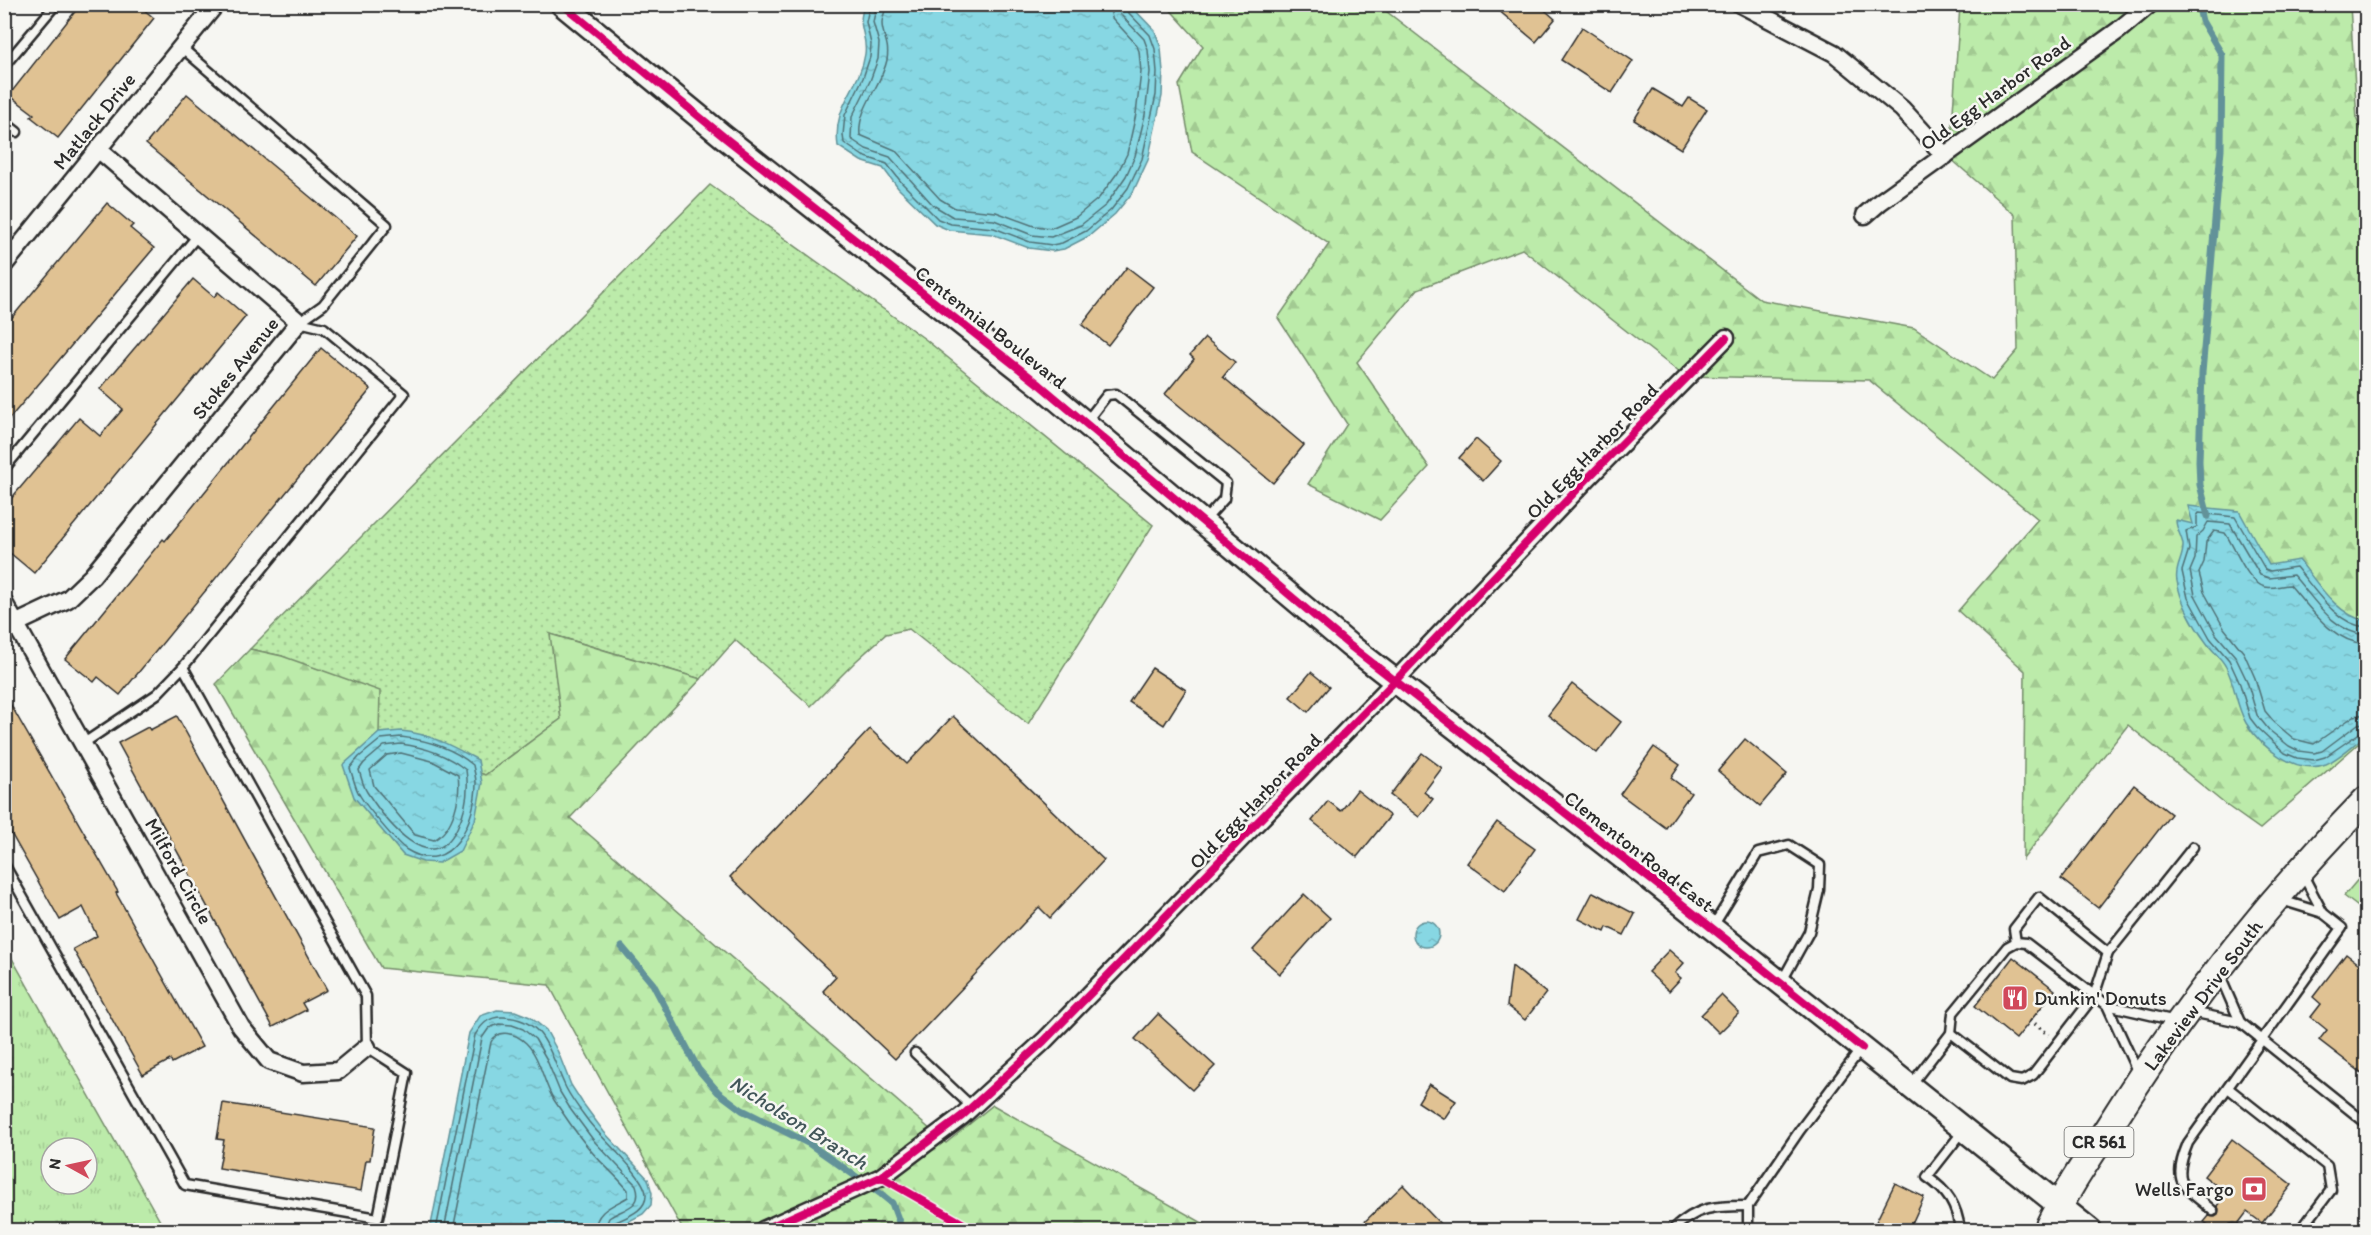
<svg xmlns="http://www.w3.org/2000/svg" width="2371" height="1235" font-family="Itim,sans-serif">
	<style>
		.grass { fill: url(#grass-dots); stroke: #748b6a; stroke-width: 1.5 }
		.forest { fill: url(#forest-firs); stroke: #748b6a; stroke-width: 1.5 }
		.park { fill: url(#park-tufts); stroke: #748b6a; stroke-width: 1.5; fill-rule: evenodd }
		.water { fill: url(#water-ripples); stroke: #629299; stroke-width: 1.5 }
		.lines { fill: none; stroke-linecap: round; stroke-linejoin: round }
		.shore { stroke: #507075; stroke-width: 1.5 }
		.stream { stroke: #629299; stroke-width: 7 }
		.building { fill: #e0c293; stroke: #2b2b2b; stroke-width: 1.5 }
		.lane-casing { stroke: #2b2b2b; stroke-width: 13 }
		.street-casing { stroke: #2b2b2b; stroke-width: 21 }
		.secondary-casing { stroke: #2b2b2b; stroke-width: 27 }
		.primary-casing { stroke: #2b2b2b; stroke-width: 30 }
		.path { stroke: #2b2b2b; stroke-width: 4; stroke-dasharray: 1.5 4.5; stroke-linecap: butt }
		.lane { stroke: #f6f6f2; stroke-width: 8 }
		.street { stroke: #f6f6f2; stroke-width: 16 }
		.secondary { stroke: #f6f6f2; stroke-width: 22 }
		.primary { stroke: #f6f6f2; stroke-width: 26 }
		.cycleway-casing { stroke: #f6f6f2; stroke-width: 11 }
		.cycleway { stroke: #d6006c; stroke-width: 8 }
		.labels { text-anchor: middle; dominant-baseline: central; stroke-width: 5; stroke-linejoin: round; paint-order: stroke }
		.shield { fill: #f6f6f2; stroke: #686867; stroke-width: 1.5 }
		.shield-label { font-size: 18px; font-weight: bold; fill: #2b2b2b }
		.street-label { font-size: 20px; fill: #2b2b2b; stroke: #f6f6f2 }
		.poi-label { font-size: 20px; fill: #2b2b2b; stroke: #f6f6f2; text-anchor: start }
		.water-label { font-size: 21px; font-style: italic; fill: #425659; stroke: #f6f6f2 }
	</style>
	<defs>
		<pattern id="grass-dots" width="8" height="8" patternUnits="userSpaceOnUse" patternTransform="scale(1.5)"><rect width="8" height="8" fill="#bcebaa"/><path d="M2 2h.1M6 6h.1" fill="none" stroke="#a2ca92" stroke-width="1.8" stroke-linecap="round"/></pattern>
		<pattern id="forest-firs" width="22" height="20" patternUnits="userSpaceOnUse" patternTransform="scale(1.5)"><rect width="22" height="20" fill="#bcebaa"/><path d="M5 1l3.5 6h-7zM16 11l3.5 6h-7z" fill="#a2ca92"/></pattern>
		<pattern id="park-tufts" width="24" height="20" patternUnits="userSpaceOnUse" patternTransform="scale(1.5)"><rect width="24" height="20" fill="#bcebaa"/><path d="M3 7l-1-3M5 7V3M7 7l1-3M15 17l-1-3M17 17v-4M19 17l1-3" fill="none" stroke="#a2ca92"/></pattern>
		<pattern id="water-ripples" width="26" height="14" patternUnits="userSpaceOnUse" patternTransform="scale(1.5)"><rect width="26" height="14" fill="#87d7e3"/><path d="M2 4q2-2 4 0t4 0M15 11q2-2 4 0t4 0" fill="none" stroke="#75b9c3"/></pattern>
	</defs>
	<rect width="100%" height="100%" fill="#f6f6f2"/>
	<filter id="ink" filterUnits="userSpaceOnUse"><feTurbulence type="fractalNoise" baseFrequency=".0167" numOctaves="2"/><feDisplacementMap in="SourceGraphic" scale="12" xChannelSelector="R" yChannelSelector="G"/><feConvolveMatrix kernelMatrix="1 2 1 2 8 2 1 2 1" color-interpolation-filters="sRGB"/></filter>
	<g filter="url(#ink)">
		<path class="grass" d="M710,185L925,339L1153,525L1028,724L909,629L886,634L856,661L811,706L735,640L701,679L551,634L561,719L485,775L379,733L282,656L250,649Z"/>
		<g class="forest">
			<path d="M1166,5H1378L1761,300L1914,328L1992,380L2018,350L2015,215L1950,158L1960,5H2350L2357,120L2366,140V737L2260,829L2226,805L2128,725L2023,859L2025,671L1958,611L2038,519L1869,380L1684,376L1522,249L1418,289L1357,362L1429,467L1380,520L1308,484L1347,424L1278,318L1329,244L1192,152L1179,85L1203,46Z"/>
			<path d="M550,634L701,679L570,818L946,1143L993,1105L1215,1230H683L549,985L381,968L216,684L250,649L282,656L380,691L379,733L485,775L561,719Z"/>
			<path d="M2366,870V913L2344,896Z"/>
		</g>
		<path class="park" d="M4,946H5L165,1230H5ZM51,1148H87V1184H51Z"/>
		<g class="water">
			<path d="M865,5H1130L1155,31L1161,48L1163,72L1162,96L1148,160L1133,192L1115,214L1089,236L1064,249L1052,251L1029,248L992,234L949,230L935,224L898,188L883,168L861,161L838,146C832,105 860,89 865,54C868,34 855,26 865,5Z"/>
			<path d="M2188,506L2239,511L2269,565L2299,560C2317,582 2336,615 2366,621V735C2354,744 2340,758 2326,764C2296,776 2260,746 2246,723C2236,706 2235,684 2226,667C2221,657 2212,651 2206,642C2193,625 2180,601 2177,581C2174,567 2184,558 2183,545C2182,536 2176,530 2176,520L2193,524Z"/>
			<path d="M401,731C431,734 452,746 478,760L482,783L475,820L460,851L439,863L423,862L403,855L354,797L343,765L379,733Z"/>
			<circle cx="1426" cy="934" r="13"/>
			<path d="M497,1010L515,1011L530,1017L546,1030L558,1052L571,1085L582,1102L604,1132L648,1179L652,1193L651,1205L643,1214L612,1230H430L469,1033L480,1016Z"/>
		</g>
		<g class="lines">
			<g class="shore">
				<path d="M870,4L866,22L871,44L870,57L863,78L845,115L843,135L844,143L863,156L887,164L902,183L938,219L951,224L994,228L1030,242L1052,245L1062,243L1086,231L1111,210L1128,188L1142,159L1156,95L1157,72L1155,49L1150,35L1127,11L1126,4"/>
				<path d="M877,4L873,22L879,43L878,59L870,81L852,117L851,139L866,149L890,157L933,205L953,217L994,220L1032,235L1051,237L1081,225L1106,205L1126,176L1135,156L1145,115L1150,72L1148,50L1144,39L1121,15L1118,4"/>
				<path d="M886,4C886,11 882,17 882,23C882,36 890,42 887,60C882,85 857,109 860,135L895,150L940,199L955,208L996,212L1034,226L1051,228L1076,217L1099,198L1118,172L1127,154L1136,114L1141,72L1139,51L1136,44L1112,18L1109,4"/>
				<path d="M2366,627C2336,625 2314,588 2296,567L2270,571L2265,569L2235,517L2199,513L2197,516V527L2186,531L2189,549L2182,571L2188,598L2210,638L2229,660L2240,684L2250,718L2257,727L2285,753L2297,758L2314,760L2325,757L2361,732L2366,730"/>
				<path d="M2366,635C2333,633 2313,597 2293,575L2269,578L2260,575L2230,524L2208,522L2203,531L2196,537L2195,559L2190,571L2195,595L2216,634L2235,656L2247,681L2257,715L2269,730L2289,746L2299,751L2314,753L2322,751L2358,724L2366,723"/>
				<path d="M2366,644C2332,642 2310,608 2290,585C2282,585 2273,589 2265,587C2247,583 2235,547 2225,533L2214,531L2206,542L2204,562L2199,573L2204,592L2224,628L2244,653L2255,678L2265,711L2275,723L2294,739L2314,744L2354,716L2366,714"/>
				<path d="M401,737C426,740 453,748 473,765C474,771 476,777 476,783C476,819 452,878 407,850C397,844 365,805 359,794C355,787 353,777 350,768L359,757L381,739Z"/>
				<path d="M401,744C425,747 447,755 466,770C469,789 466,810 457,828C431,881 385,820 367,792C363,786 361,777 359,770L364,763L384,746Z"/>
				<path d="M401,753L432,761L458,775C461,797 454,829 434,840L415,835L374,786L370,770L387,755Z"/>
				<path d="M436,1230L475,1035C482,1024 489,1016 504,1017C547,1019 550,1056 566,1088C572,1100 581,1111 589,1122C602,1139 645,1176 646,1194C647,1211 626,1217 614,1223L612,1230"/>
				<path d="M444,1230L482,1038L489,1028L499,1024L512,1025L523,1029L535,1039L546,1058L560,1092L571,1110L594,1141L636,1185C644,1208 623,1208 609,1218L604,1230"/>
				<path d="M453,1230L491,1042C499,1028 515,1033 526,1043C541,1058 543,1083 554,1100C565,1116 575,1132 587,1146C599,1162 615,1174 628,1190V1197C613,1206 596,1210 595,1230"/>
			</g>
			<g class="stream">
				<path d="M2198,4L2202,21L2222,55L2221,149L2202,373L2199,461L2200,485L2208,516"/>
				<path d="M622,947L653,984L698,1069L718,1092L742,1110L808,1143L881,1194L892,1203L902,1230"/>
			</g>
		</g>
		<g class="building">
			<path d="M81,4H137L154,18L58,138L31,117L34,114L9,95Z"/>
			<path d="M1491,4H1538L1555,19L1536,42Z"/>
			<path d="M1582,27L1633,61L1612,93L1561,60Z"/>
			<path d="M1653,89L1683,107L1689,98L1707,109L1681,149L1634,120Z"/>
			<path d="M187,94L357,236L316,286L146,144Z"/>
			<path d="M107,203L133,225L130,228L154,248L4,425V327Z"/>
			<path d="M1127,267L1153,287L1108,345L1082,325Z"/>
			<path d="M193,279L214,297L218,292L246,316L34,573L4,548V507L79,418L100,436L123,409L100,389Z"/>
			<path d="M1205,338L1235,362L1223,377L1304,445L1273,483L1165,394L1194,359L1190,355Z"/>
			<path d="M321,348L371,389L120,695L98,677L94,682L65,659L163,539L165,541Z"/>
			<path d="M1476,439L1501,461L1483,481L1459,458Z"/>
			<path d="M1152,668L1186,690L1164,725L1129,702Z"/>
			<path d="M1311,672L1329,687L1308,712L1290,697Z"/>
			<path d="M1572,684L1621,722L1597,753L1548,715Z"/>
			<path d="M4,693L118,892L116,893L202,1047L172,1063L170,1060L143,1075L73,949L97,936L83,907L60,920L4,821Z"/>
			<path d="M177,716L327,990L302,1003L306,1010L273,1027L118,743L148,727L150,730Z"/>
			<path d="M953,716L1104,860L1050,918L1039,907L895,1059L823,991L836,977L730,877L870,729L907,764Z"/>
			<path d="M1745,739L1787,774L1760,806L1718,771Z"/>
			<path d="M1654,747L1680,765L1671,778L1691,793L1666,828L1620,794Z"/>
			<path d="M1422,753L1442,768L1424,792L1433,799L1419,817L1390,795Z"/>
			<path d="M2134,785L2171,814L2098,908L2061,879Z"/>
			<path d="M1357,790L1390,816L1357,857L1312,821L1328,801L1341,811Z"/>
			<path d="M1497,822L1535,849L1505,891L1467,863Z"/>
			<path d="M1593,892L1635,914L1624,935L1607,927L1605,932L1579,919Z"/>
			<path d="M1304,894L1330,918L1280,974L1253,950Z"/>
			<path d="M1669,950L1684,963L1675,973L1681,978L1669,991L1648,972Z"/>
			<path d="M2346,954L2367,970V1077L2319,1040L2327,1030L2311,1017L2321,1004L2313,997Z"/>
			<path d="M2013,957L2055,990L2016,1039L1975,1006Z"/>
			<path d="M1512,966L1546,993L1525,1020L1507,1006Z"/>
			<path d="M1721,995L1739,1013L1719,1033L1701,1015Z"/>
			<path d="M1158,1014L1215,1066L1192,1090L1135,1039Z"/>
			<path d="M1429,1084L1456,1101L1444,1119L1418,1102Z"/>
			<path d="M223,1103L375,1127L370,1160H366L361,1191L219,1168L224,1140L217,1139Z"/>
			<path d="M2232,1139L2292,1185L2262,1223L2247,1212L2238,1224H2230L2228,1230H2216L2204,1222L2209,1216L2215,1217L2218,1215L2219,1209L2217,1206L2226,1193L2204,1176Z"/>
			<path d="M1895,1183L1924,1197L1909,1230H1872Z"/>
			<path d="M1403,1185L1446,1230H1356Z"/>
		</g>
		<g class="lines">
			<defs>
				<g id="lane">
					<path d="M181,47L387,225L323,305L299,322"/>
					<path d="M4,66L56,4"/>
					<path d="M4,122L17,132"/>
					<path d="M1086,422L1107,395L1116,394L1226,483L1224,499L1203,522"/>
					<path d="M4,469L198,235"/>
					<path d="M84,743L157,694L183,667L404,394L324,328L299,322"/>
					<path d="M4,864L185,1185L378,1218L407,1073L367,1047L366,996L183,667"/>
					<path d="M2302,873L2323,913"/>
					<path d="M1712,928L1758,853L1789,845L1820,865L1819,890L1809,932L1782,981"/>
					<path d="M2016,942L2014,929L2039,897L2108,953"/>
					<path d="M2220,976L2240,1022"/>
					<path d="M2107,1005L2138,1073"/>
					<path d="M2191,1012L2240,1022L2366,1123"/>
					<path d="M1951,1033L1953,1013L2007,947L2016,942L2026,943L2107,1005L2176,1021"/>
					<path d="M915,1053L972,1107"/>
					<path d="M1910,1086L1951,1033L2010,1079L2022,1081L2033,1075L2094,996L2108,953L2193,847"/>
					<path d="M2228,1088L2327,1166L2331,1190L2301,1230"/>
					<path d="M2213,1211C2183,1185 2171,1184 2188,1143L2342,928L2323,913L2281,900"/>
					<path d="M2234,1229L2236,1230"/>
					<path d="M1672,1230C1699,1206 1713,1206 1748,1206"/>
					<path d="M1748,1230V1206L1800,1130L1861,1049"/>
					<path d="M1960,1230C1957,1206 1948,1191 1927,1177L1964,1130"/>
				</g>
				<g id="street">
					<path d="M1740,4L1834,53L1902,109L1945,156"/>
					<path d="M1865,215L1880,202L2119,30L2150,4"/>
					<path d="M4,265L216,4"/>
					<path d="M4,603L241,1027L269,1061L303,1073L338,1071L367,1047"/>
					<path d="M17,623L68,599L92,576L299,322L98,149"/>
					<path d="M763,1230L881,1177L962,1116L1044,1041L1395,681L1589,477L1726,338"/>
				</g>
				<path id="secondary" d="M562,4L724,137L1040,385L1349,645L1658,885L2090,1230"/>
				<path id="primary" d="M2047,1230C2064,1193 2088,1159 2110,1125C2182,1010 2271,897 2366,800"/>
			</defs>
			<use href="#lane" class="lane-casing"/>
			<use href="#street" class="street-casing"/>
			<use href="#secondary" class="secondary-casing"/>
			<use href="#primary" class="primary-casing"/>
			<path class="path" d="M2030,1020L2049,1035"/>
			<use href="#lane" class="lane"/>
			<use href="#street" class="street"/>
			<use href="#secondary" class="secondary"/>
			<use href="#primary" class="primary"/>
			<defs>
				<g id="cycleway">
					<path d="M562,4L724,137L1040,385L1349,645L1658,885L1862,1048"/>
					<path d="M881,1177L974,1230"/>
					<path d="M763,1230L881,1177L962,1116L1044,1041L1395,681L1589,477L1726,338"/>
				</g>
			</defs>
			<use href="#cycleway" class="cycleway-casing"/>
			<use href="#cycleway" class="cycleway"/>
		</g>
	</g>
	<defs>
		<symbol id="restaurant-square" viewBox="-11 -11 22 22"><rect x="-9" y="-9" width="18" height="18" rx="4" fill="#d1495b" stroke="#f6f6f2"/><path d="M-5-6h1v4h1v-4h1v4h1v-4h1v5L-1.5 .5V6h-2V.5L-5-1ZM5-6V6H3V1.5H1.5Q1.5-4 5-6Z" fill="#fff"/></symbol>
		<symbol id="bank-square" viewBox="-11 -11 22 22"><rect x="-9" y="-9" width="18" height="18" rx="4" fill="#d1495b" stroke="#f6f6f2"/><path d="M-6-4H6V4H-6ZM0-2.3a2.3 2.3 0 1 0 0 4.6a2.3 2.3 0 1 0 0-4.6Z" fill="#fff"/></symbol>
	</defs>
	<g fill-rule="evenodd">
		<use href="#restaurant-square" x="2000" y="983" width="30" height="30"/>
		<use href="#bank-square" x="2239" y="1174" width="30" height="30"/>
	</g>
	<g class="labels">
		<rect class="shield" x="2064.5" y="1127" width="69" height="30" rx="4.5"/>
		<g class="shield-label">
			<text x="2099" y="1142">CR 561</text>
		</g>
		<g class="street-label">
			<text transform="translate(1995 93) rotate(-36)">Old Egg Harbor Road</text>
			<text transform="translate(94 121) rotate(-51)">Matlack Drive</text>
			<text transform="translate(991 327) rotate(38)">Centennial Boulevard</text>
			<text transform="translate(235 368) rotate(-51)">Stokes Avenue</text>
			<text transform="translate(1592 451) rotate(-46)">Old Egg Harbor Road</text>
			<text transform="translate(1255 801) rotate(-46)">Old Egg Harbor Road</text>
			<text transform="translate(1639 851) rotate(38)">Clementon Road East</text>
			<text transform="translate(179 871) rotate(61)">Milford Circle</text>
			<text transform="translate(2203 995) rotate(-53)">Lakeview Drive South</text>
		</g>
		<g class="poi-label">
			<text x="2034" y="998">Dunkin' Donuts</text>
			<text x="2234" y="1189" text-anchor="end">Wells Fargo</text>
		</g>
		<g class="water-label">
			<text transform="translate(799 1122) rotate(32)">Nicholson Branch</text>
		</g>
	</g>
	<rect width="2371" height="1235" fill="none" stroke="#f6f6f2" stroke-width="24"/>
	<rect x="12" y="12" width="2347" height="1211" fill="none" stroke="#2b2b2b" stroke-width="2" filter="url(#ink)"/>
	<g transform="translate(69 1166) rotate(278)"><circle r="28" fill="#f6f6f2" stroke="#a5a5a2" stroke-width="1.5"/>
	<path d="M0-4.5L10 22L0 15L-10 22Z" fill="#d1495b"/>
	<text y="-9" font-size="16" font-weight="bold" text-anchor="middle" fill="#2b2b2b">N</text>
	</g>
</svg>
